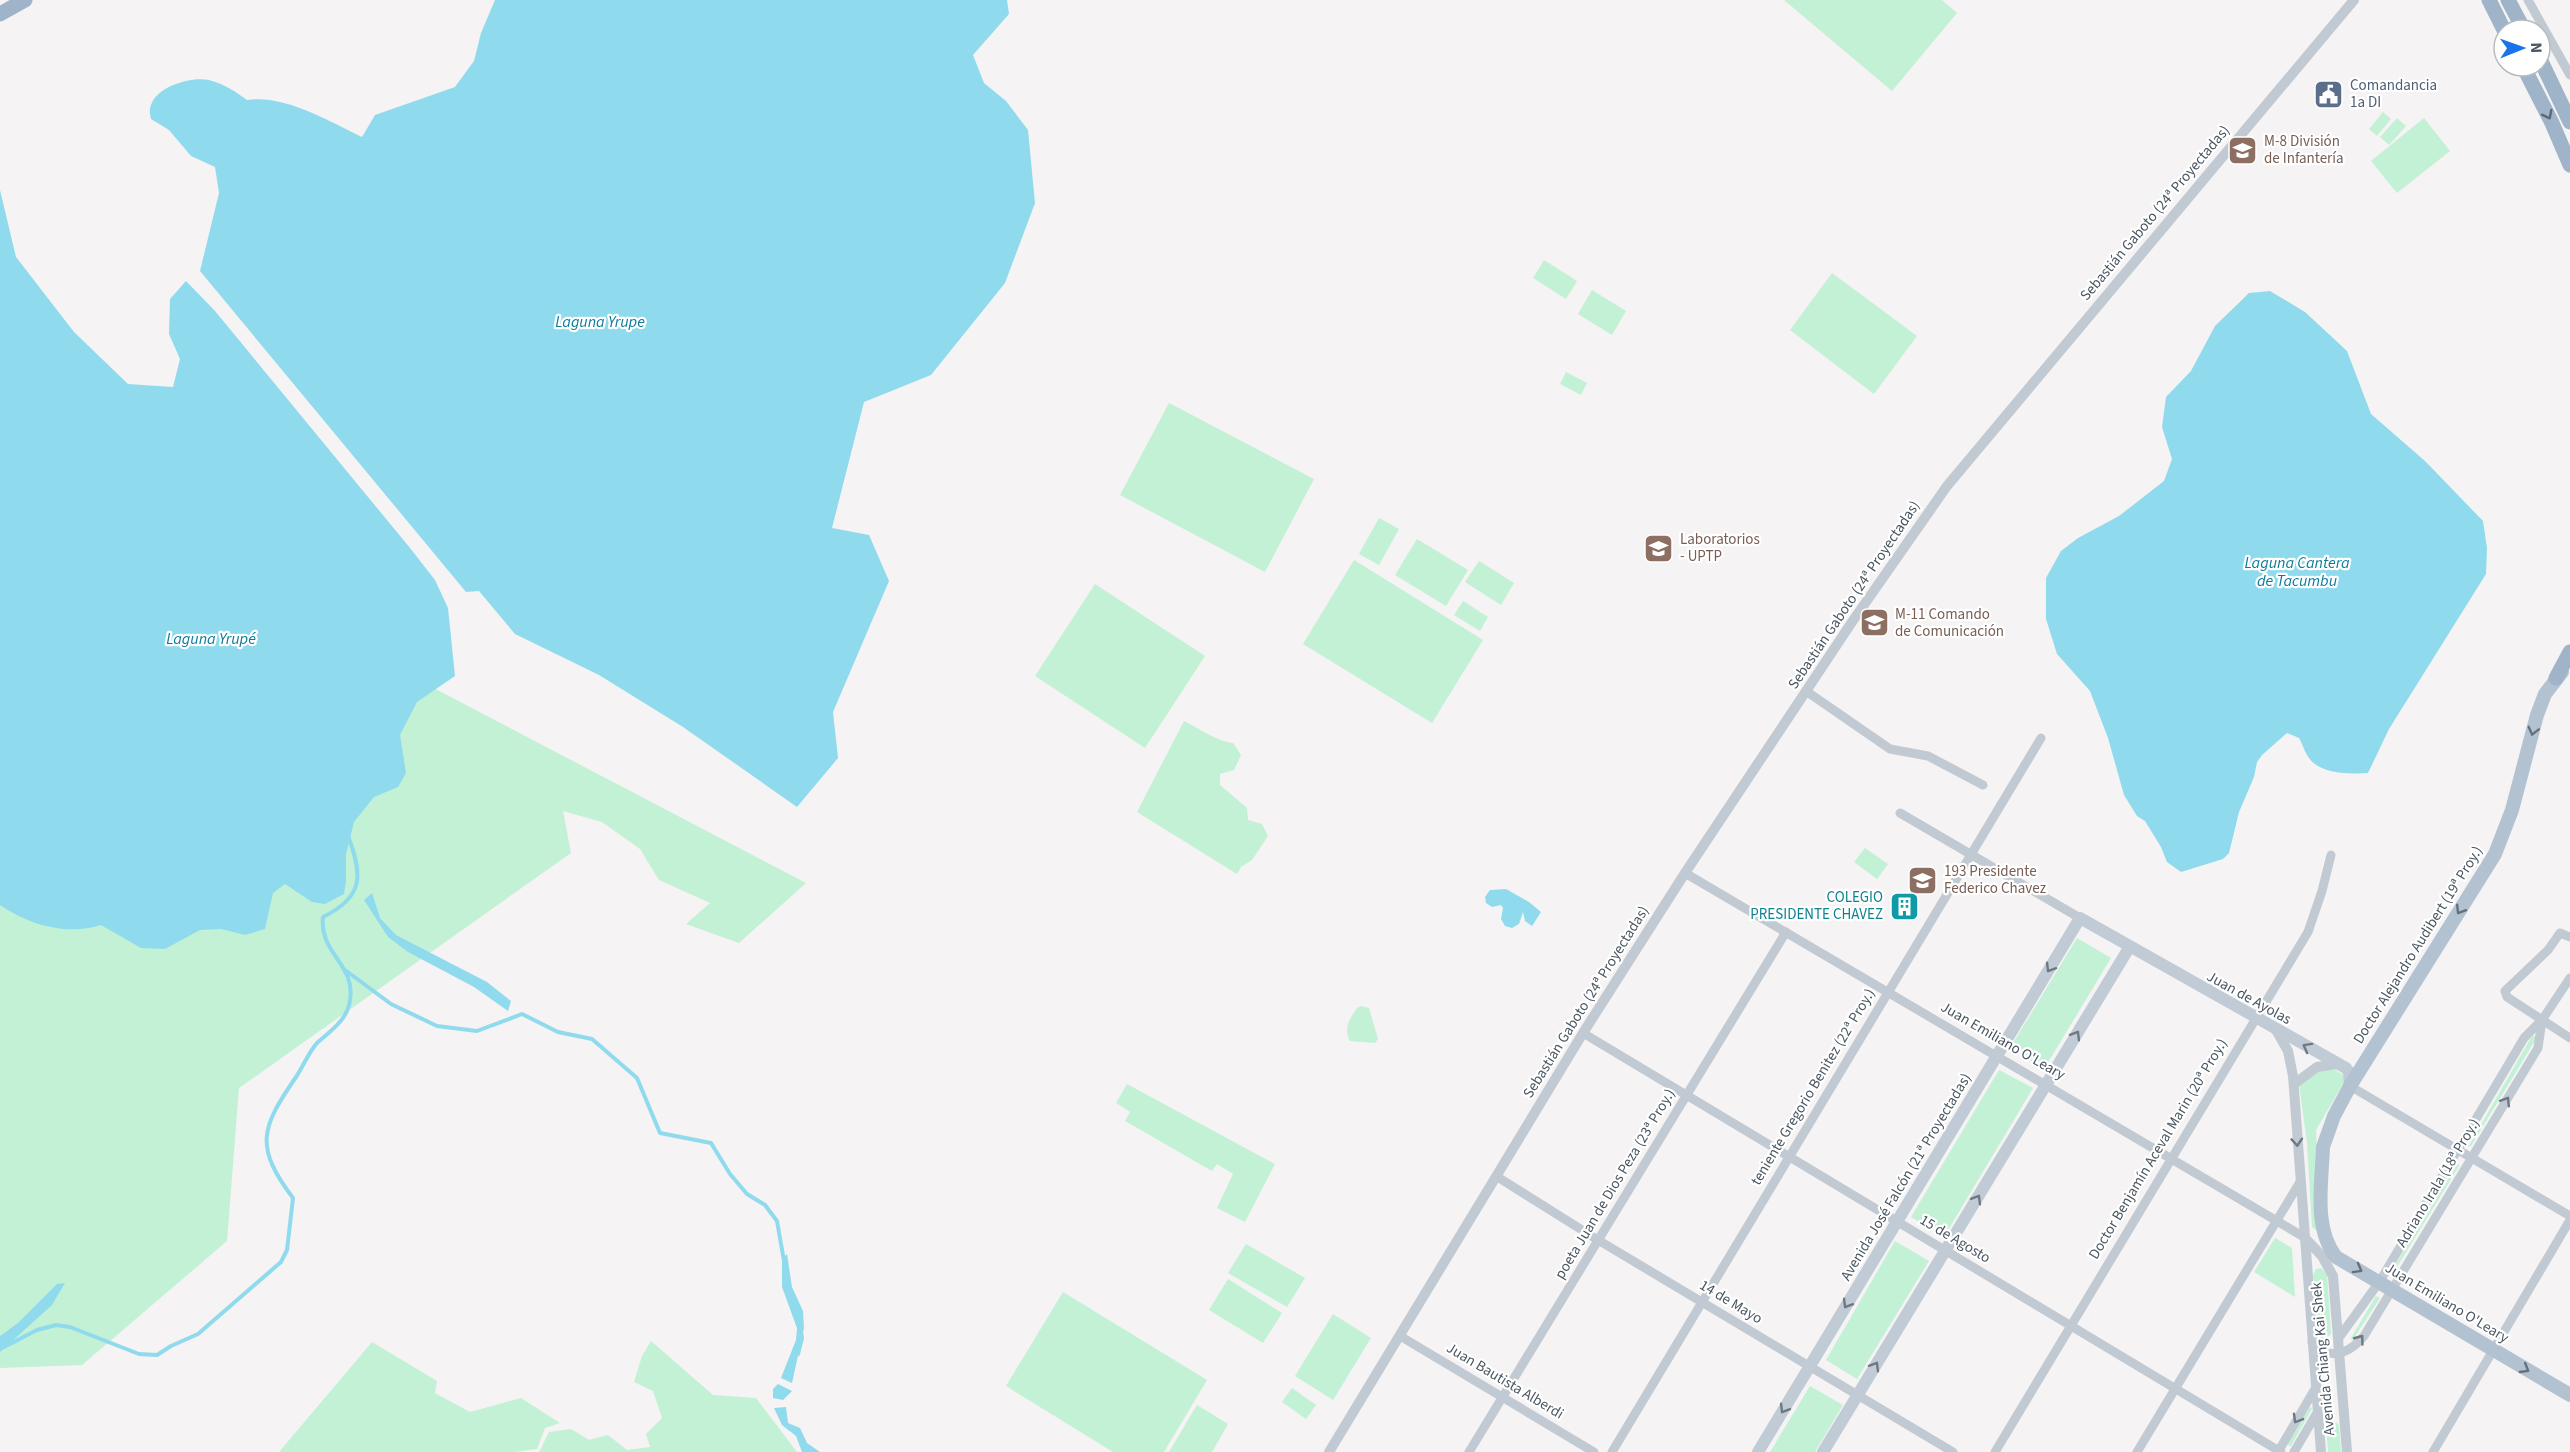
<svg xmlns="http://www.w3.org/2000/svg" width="2570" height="1452" font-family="'Source Sans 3',sans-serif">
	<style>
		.green { fill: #c3f1d5 }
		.water { fill: #90daee }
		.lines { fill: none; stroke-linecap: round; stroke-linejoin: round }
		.stream { stroke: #90daee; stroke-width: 4 }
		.minor { stroke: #c1cad2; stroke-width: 9 }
		.tertiary { stroke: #c1cad2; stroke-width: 10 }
		.secondary { stroke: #c1cbd6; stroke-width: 12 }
		.primary { stroke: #b3c2d1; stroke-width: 14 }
		.trunk { stroke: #9fb4c9; stroke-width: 15 }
		.oneway { stroke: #5b6976 }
		.oneway2 { stroke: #64717d }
		.oneway3 { stroke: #6e7984 }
		.oneway4 { stroke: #6e7983 }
		.labels { text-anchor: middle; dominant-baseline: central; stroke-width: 4.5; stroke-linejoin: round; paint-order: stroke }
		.service-label { font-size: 15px; fill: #4e5e75; stroke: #fff; text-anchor: start }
		.education-label { font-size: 15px; fill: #785e54; stroke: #fff; text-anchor: start }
		.street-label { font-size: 15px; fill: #4a5661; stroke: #fff }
		.culture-label { font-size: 15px; fill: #0d838f; stroke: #fff; text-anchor: end }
		.water-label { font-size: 16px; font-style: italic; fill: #0c7c9b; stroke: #fff }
	</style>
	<rect width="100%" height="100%" fill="#f5f3f3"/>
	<g class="green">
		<path d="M1784,0H1942L1957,13L1892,91Z"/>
		<path d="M2383,112L2391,119L2377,136L2369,129Z"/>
		<path d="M2397,118L2406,126L2389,145L2380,137Z"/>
		<path d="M2424,118L2450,151L2397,193L2371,161Z"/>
		<path d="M1544,260L1577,281L1566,299L1533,278Z"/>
		<path d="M1832,273L1917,336L1874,394L1790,330Z"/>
		<path d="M1592,290L1626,311L1612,335L1578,314Z"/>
		<path d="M1566,372L1587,383L1581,395L1560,384Z"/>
		<path d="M1169,403L1314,479L1265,572L1120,495Z"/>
		<path d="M0,461L806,883L739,943L686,924L710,903L659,880L640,849L602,822L563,811L571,853L239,1088L227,1241L82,1365L0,1368Z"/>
		<path d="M1379,518L1399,529L1379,565L1359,554Z"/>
		<path d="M1417,539L1468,570L1446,606L1395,575Z"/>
		<path d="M1354,560L1483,640L1432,723L1303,644Z"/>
		<path d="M1479,561L1514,583L1501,605L1465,582Z"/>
		<path d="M1095,584L1205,656L1145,748L1035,676Z"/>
		<path d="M1463,601L1488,617L1480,631L1454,615Z"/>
		<path d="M1184,721C1198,728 1219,742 1233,743L1241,755L1234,770L1220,774V785L1247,808L1248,820L1262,824L1268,836L1252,860L1241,867L1237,874L1137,812Z"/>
		<path d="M1865,848L1888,864L1877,879L1854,862Z"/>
		<path d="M2077,938L2111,958L2044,1069L2010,1048Z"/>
		<path d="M1361,1006L1369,1008L1378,1039L1375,1043L1350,1041C1343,1027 1350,1019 1357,1008Z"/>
		<path d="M2532,1036H2536V1039L2471,1146L2468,1147Z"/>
		<path d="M2324,1069L2335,1070L2347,1077L2316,1130L2320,1233L2312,1227L2307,1143L2299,1084L2313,1073Z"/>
		<path d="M1999,1070L2033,1088L1944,1237L1911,1217Z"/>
		<path d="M1127,1084L1275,1164L1245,1222L1217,1208L1233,1174L1217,1164L1212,1171L1125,1121L1130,1112L1116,1103Z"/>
		<path d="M2458,1163L2459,1166L2392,1275L2391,1272Z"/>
		<path d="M2275,1238L2292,1248L2295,1297L2254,1272Z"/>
		<path d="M1895,1241L1929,1261L1857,1379L1826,1360Z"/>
		<path d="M1246,1244L1305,1278L1287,1307L1228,1273Z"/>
		<path d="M2321,1268L2327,1274L2331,1334L2325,1340L2320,1338L2318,1333L2313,1275L2316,1269Z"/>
		<path d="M1228,1279L1282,1313L1263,1343L1209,1310Z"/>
		<path d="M1063,1292L1207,1380L1164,1452H1113L1006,1386Z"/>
		<path d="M2376,1296L2380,1298L2352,1341L2351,1338Z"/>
		<path d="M1333,1314L1371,1338L1333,1400L1295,1376Z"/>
		<path d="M651,1341L713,1395L756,1398L797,1452H539L549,1432L571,1429L589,1440L608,1435L627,1450L650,1447L646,1434L662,1418L653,1391L634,1382L642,1356Z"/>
		<path d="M372,1342L437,1381L435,1393L470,1412L521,1398L560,1423L545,1428L537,1449L514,1452H279Z"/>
		<path d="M1810,1386L1843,1405L1815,1452H1770Z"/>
		<path d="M1292,1388L1316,1405L1306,1419L1282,1402Z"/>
		<path d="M1197,1405L1228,1424L1212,1452H1169Z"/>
		<path d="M2313,1407L2291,1446H2289L2288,1443L2309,1408Z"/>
		<path d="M2333,1420L2339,1425L2341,1452H2328L2326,1424Z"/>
	</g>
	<g class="water">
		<path d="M495,0H1007L1009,14L973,55L984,83L1006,101L1028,130L1035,203L1005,283L931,375L864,402L832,528L869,535L889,581L833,712L838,758L797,807L683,727L599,675L515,634L479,591L466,592L200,271L219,193L215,167L191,156L169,130L151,119C150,115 149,109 151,105C157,86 192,76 209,80C224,84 235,91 247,100C284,94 329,121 362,137L375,115L455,87L474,61L481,33Z"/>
		<path d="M0,190L16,257L74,332L128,384L173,387L180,359L169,334L170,299L186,281L215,311L410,548L435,580L448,608L455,676L417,702L400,735L406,773L398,787L374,797L354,822L346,854V881L344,894L325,904L312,902L285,884L273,893L265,929L245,935L221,929L200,930L165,949L141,948L101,925C67,936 29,925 0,905Z"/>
		<path d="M2270,291L2305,312L2347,351L2371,414L2425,461L2483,521L2487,548L2486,574L2389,729L2368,773C2349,774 2318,775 2307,755C2304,750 2302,743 2299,738L2287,733L2262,755L2257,762L2254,777L2239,812L2229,853L2223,859L2181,872L2167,862L2161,847L2145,821L2137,816L2124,795L2108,738L2090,691L2057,654L2046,619V578L2061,551L2078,538L2119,516L2164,481L2172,459L2162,427L2166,397L2191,371L2215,326L2249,293Z"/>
		<path d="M1506,889L1529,902L1541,912L1532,926L1525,921L1523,912L1519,924L1512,928L1505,926L1501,919L1503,908L1501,905L1492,907L1486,903L1485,897L1490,890Z"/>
		<path d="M372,893L380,918L396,935L487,982L511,1001L508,1011L474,987L408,952L388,937L364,900Z"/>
		<path d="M787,1254L792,1287L803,1311L804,1328L792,1383L781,1378L796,1340L797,1328L782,1287V1259Z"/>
		<path d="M65,1283L52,1305L0,1352V1336L18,1323L57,1284Z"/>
		<path d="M778,1384L792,1391L783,1400L773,1398V1389Z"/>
		<path d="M786,1407L788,1423L800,1428L807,1443L820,1452H802L796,1436L782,1425L774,1408Z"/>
	</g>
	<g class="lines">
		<g class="stream">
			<path d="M345,970L391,1004L437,1026L477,1031L522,1014L558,1032L592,1039L637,1078L660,1133L711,1143L730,1174L747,1194L765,1205L777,1221L784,1261"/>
			<path d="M0,1349L37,1330L56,1325L70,1327L139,1354L157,1355L171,1346L198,1334L281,1262L287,1250L293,1198C254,1146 261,1128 296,1077C303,1067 309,1051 318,1042C331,1031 348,1019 350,1000C356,964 319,954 323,917C364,897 363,875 348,836"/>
			<path d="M798,1354L802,1338L801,1332"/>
		</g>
		<g class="minor">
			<path d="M2528,0L2570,75"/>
			<path d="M1806,691L1890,749L1928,756L1983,785"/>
			<path d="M1900,813L2080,918"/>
			<path d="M1685,873L2304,1237"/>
			<path d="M2570,937L2560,933L2548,950L2505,991L2507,997L2570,1038"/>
			<path d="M1583,1033L2281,1452"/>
			<path d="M2350,1086L2570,1216"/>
			<path d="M1496,1176L1598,1240L1953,1452"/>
			<path d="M1400,1336L1594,1452"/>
			<path d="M2338,1339L2380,1281L2524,1038L2542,1020L2570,978"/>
			<path d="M2312,1342L2320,1351C2339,1358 2352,1350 2364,1336L2538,1048L2542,1020"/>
			<path d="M1469,1452L1786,932"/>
			<path d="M1612,1452L2041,738"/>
			<path d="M1995,1452L2308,932L2322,891L2331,855"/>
			<path d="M2137,1452L2300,1182"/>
			<path d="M2278,1452L2316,1387"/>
			<path d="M2294,1452L2318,1411"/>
			<path d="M2433,1452L2570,1220"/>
		</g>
		<g class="tertiary">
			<path d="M2276,1030L2288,1051L2293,1076L2321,1452"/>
			<path d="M2294,1084L2317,1067L2337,1064"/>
			<path d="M2304,1237L2322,1256L2333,1276L2347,1452"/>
			<path d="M1329,1452L1583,1033L1685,873L1852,622L1947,486L2354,0"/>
		</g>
		<g class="secondary">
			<path d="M1758,1452L2080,918L2346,1068L2349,1072L2350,1086"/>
			<path d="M1823,1452L2129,948"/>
		</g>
		<path class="primary" d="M2562,672L2545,694L2537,715L2512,810L2495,854L2350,1086L2334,1116L2323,1147C2322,1182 2313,1228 2336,1257L2570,1395"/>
		<g class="trunk">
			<path d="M2489,0L2504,30"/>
			<path d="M2508,0L2524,30"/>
			<path d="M0,14L25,0"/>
			<path d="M2540,59L2570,122"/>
			<path d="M2523,66L2552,123L2570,165"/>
			<path d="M2556,678L2570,652"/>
		</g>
	</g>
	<defs><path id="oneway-chevron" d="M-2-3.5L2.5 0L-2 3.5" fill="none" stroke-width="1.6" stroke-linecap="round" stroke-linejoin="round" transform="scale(1.5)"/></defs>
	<use class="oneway" href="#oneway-chevron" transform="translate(2548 115) rotate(63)"/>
	<g class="oneway2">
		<use href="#oneway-chevron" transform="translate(2533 731) rotate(104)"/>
		<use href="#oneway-chevron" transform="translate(2460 910) rotate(122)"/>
		<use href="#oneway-chevron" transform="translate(2358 1269) rotate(29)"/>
		<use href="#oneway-chevron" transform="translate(2525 1369) rotate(31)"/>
	</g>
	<g class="oneway3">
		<use href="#oneway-chevron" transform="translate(2050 968) rotate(121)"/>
		<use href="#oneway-chevron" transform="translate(2076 1035) rotate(-59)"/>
		<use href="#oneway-chevron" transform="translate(2307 1047) rotate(-151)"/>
		<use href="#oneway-chevron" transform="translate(1977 1199) rotate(-59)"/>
		<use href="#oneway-chevron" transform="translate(1847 1304) rotate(121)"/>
		<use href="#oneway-chevron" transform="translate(1875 1366) rotate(-59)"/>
		<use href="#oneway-chevron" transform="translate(1784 1409) rotate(121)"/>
	</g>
	<g class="oneway4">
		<use href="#oneway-chevron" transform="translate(2506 1101) rotate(-58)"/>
		<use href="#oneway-chevron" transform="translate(2297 1142) rotate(86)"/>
		<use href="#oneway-chevron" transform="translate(2360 1339) rotate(-53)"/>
		<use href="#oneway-chevron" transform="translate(2297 1419) rotate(120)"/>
	</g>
	<defs>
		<symbol id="civic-square" viewBox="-11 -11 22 22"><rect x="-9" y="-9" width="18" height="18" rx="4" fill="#5c6f8a" stroke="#fff"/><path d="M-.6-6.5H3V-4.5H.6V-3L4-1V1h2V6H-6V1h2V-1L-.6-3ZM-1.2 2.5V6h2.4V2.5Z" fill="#fff"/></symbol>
		<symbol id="school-square" viewBox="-11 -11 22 22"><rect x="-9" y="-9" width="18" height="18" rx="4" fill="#8d6e63" stroke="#fff"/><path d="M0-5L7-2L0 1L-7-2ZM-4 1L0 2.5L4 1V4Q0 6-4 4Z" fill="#fff"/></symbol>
		<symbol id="university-square" viewBox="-11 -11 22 22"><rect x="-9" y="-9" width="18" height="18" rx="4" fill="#8d6e63" stroke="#fff"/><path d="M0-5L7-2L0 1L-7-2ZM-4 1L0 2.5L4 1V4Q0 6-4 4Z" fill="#fff"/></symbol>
		<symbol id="building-square" viewBox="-11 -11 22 22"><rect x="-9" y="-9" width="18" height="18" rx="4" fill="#0f9aa8" stroke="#fff"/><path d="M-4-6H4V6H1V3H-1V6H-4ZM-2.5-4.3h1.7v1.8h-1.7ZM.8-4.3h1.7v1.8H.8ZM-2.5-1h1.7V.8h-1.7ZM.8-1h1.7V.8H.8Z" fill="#fff"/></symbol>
	</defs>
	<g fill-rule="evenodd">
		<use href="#civic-square" x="2312" y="78" width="33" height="33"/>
		<use href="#school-square" x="2226" y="134" width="33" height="33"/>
		<use href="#university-square" x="1642" y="532" width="33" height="33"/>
		<use href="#school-square" x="1858" y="606" width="33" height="33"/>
		<use href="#school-square" x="1906" y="864" width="33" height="33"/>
		<use href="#building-square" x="1888" y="890" width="33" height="33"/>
	</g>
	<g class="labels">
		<g class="service-label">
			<text x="2350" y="85">Comandancia<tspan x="2350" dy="17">1a DI</tspan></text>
		</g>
		<g class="education-label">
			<text x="2264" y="141">M-8 División<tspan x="2264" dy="17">de Infantería</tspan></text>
			<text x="1680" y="539">Laboratorios<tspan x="1680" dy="17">- UPTP</tspan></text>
			<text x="1895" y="614">M-11 Comando<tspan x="1895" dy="17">de Comunicación</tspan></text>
			<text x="1944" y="871">193 Presidente<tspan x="1944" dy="17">Federico Chavez</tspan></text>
		</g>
		<g class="street-label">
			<text transform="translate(2155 213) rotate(-50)">Sebastián Gaboto (24ª Proyectadas)</text>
			<text transform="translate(1854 595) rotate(-56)">Sebastián Gaboto (24ª Proyectadas)</text>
			<text transform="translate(2418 945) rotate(-58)">Doctor Alejandro Audibert (19ª Proy.)</text>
			<text transform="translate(2249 998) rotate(29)">Juan de Ayolas</text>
			<text transform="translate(1586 1002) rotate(-58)">Sebastián Gaboto (24ª Proyectadas)</text>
			<text transform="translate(2003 1041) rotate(30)">Juan Emiliano O'Leary</text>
			<text transform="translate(1813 1087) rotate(-59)">teniente Gregorio Benitez (22ª Proy.)</text>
			<text transform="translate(2158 1149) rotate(-59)">Doctor Benjamín Aceval Marin (20ª Proy.)</text>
			<text transform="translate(1906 1177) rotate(-59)">Avenida José Falcón (21ª Proyectadas)</text>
			<text transform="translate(2438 1183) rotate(-59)">Adriano Irala (18ª Proy.)</text>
			<text transform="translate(1615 1184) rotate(-59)">poeta Juan de Dios Peza (23ª Proy.)</text>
			<text transform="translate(1955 1239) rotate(31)">15 de Agosto</text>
			<text transform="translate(1731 1302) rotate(31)">14 de Mayo</text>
			<text transform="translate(2447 1303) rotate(31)">Juan Emiliano O'Leary</text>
			<text transform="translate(2323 1359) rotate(-95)">Avenida Chiang Kai Shek</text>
			<text transform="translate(1505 1381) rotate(31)">Juan Bautista Alberdi</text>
		</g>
		<g class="culture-label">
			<text x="1883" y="897">COLEGIO<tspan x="1883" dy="17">PRESIDENTE CHAVEZ</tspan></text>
		</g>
		<g class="water-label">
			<text x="600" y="322">Laguna Yrupe</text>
			<text x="2297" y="563">Laguna Cantera<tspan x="2297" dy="18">de Tacumbu</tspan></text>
			<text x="211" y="639">Laguna Yrupé</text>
		</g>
	</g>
	<g transform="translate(2522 48) rotate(89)"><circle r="28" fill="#ffffff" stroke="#b7bbc0" stroke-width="1.5"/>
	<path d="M0-4.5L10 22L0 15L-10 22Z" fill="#1a73e8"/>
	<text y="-9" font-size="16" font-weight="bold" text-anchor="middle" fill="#4a5661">N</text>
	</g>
</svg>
